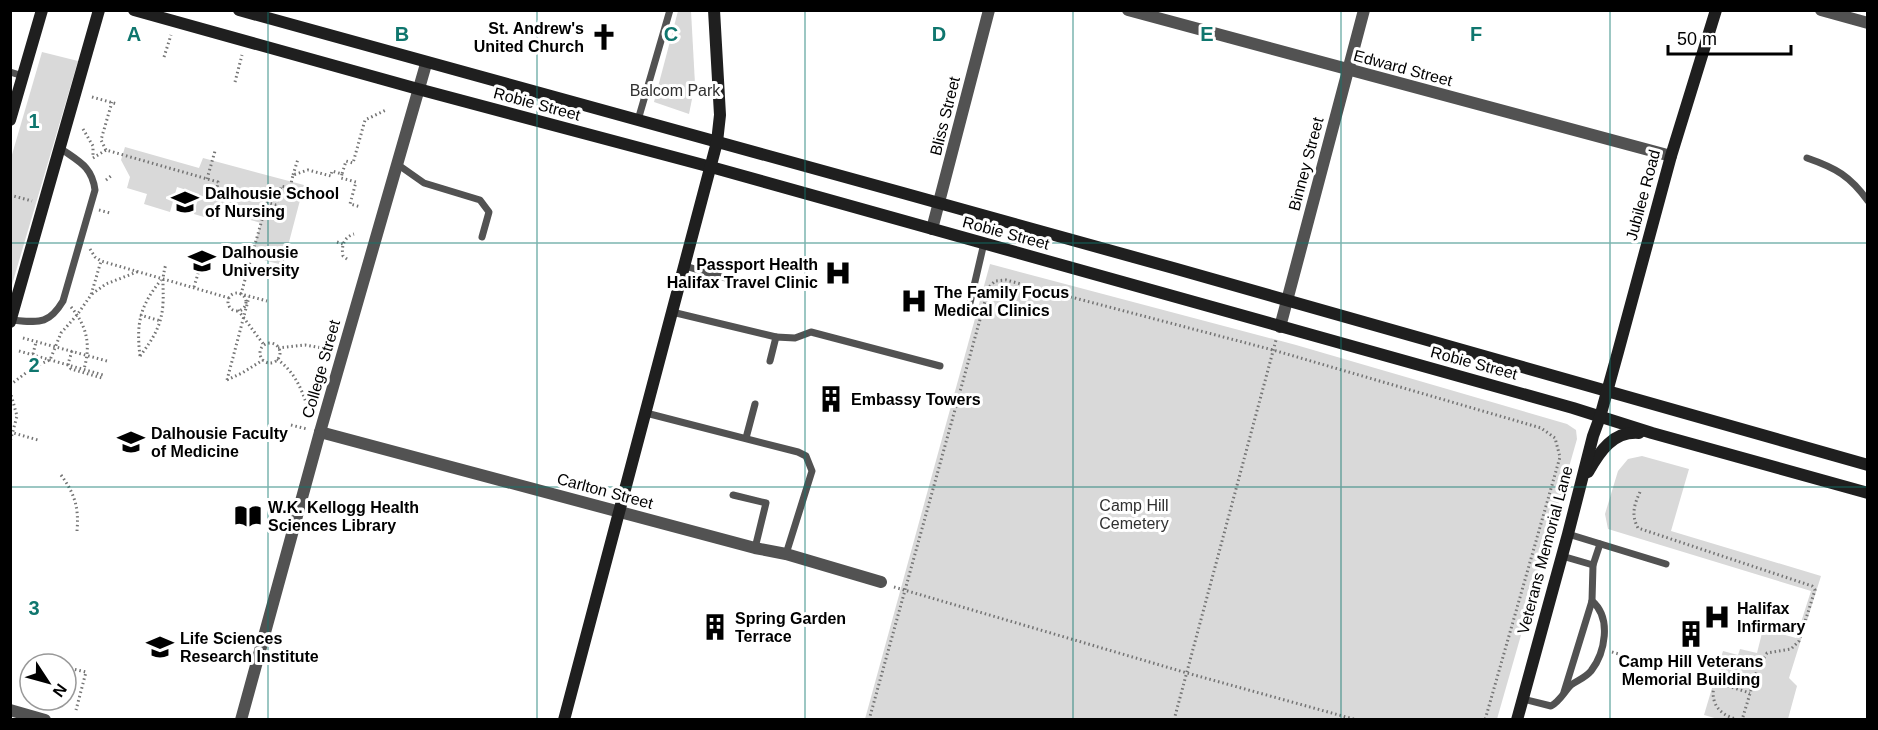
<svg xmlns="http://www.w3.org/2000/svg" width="1878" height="730" font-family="Arial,sans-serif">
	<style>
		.green { fill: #d9d9d9 }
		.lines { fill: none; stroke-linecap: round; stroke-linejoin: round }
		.path { stroke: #747474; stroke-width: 3; stroke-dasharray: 1.5 3; stroke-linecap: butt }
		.lane { stroke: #525252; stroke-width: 7 }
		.street { stroke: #525252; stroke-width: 12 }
		.secondary { stroke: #1f1f1f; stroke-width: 12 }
		.grid { fill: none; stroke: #0f766e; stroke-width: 1.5; stroke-opacity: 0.55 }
		.labels { text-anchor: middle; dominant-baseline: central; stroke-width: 6; stroke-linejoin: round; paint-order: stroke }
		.poi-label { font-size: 16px; font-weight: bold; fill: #000; stroke: #fff; text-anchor: start }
		.street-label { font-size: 16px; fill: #000; stroke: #fff }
		.park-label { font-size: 16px; fill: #303030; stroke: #fff }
		.grid-label { font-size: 20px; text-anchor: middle; font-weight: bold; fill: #0f766e; stroke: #fff; stroke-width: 6; stroke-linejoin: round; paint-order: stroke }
	</style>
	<rect width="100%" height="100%" fill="#fff"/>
	<g class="green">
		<path d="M678,11H691L695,84L689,114L654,102Z"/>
		<path d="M42,52L78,61L11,288V158Z"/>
		<path d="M125,147L199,168L203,158L304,185L283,265L251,257L261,223L243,218L238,208L227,205L217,210L214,220L194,214L199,194L177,187L170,212L144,204L147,194L127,188L130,177L121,160Z"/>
		<path d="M990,264L1296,345L1567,424L1576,430L1577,439L1497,719H865Z"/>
		<path d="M1642,456L1689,469L1671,531L1821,576L1789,678L1797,686L1788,719H1718L1704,715L1723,651L1738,655L1740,649L1757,653L1763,629L1796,638L1811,591L1608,529L1605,514L1618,471L1628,459Z"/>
	</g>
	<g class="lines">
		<g class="path">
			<path d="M164,57L171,35"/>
			<path d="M235,82L242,55"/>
			<path d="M92,97L117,104"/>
			<path d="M83,129L93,146V157"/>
			<path d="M106,150L101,140L112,102"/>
			<path d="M93,158L106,150L218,182L217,188L276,205L281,186L290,188L293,175L308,170L331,176L332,171L342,174L346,161L353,163L365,120L386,110"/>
			<path d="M342,174L341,178L356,182L350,204L361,207"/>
			<path d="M293,175L298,159"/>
			<path d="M207,179L215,151"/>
			<path d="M106,180L111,176"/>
			<path d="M10,195L32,201"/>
			<path d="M267,202L241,294L267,301"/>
			<path d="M99,210L110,213"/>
			<path d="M337,242L343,244"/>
			<path d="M90,249L95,257L101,261L229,298"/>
			<path d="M253,251L284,260"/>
			<path d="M347,259L343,256C341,246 344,237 354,234"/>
			<path d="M194,287L203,257"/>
			<circle cx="237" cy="302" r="9"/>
			<path d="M92,294L106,284L137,272"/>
			<path d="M71,307C87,326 91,345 84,369"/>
			<path d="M238,310L264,345"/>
			<path d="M140,315L161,321"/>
			<path d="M23,338L107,361"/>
			<circle cx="270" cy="353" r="10"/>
			<path d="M278,348L305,345L322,348"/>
			<path d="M19,351L103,375"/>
			<path d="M72,351L68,364L71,369L102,378"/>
			<path d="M33,354L36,342"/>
			<path d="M140,356C153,339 162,325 163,303C164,287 161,280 166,264"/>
			<path d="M140,356C136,323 140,306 161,280"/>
			<path d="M277,359C293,371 301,386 307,406"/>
			<path d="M227,380L249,297"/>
			<path d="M227,380L242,373L263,360"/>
			<path d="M10,385L35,366L50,360L61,333L77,315L91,295L101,261"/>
			<path d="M10,391L17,416L10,442"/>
			<path d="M291,425L307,429"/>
			<path d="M10,432L38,440"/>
			<path d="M61,475C75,494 79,508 77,531"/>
			<path d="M1640,492C1634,505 1631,515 1638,528L1812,586L1815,590L1799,641L1791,649L1767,653L1758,667L1742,720"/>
			<path d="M894,587L1187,673L1357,720"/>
			<path d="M1612,652L1622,655"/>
			<path d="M1702,678L1750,693"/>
			<path d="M66,693L73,669L86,672L76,710"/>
			<path d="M43,701V700"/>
			<path d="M869,720L989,287L995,281L1006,280L1273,350L1541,428L1555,438L1560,457L1485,720"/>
			<path d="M1174,720L1276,340"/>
			<path d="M1738,720C1729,717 1719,713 1715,703C1708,686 1722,664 1739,663C1745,662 1752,665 1758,667"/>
		</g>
		<g class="lane">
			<path d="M10,72L23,76"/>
			<path d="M638,120L670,10"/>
			<path d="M1807,158C1836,168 1850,176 1868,201"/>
			<path d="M397,164L424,183L480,200L489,212L482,237"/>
			<path d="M685,266L752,286"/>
			<path d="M970,303L984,243"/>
			<path d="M672,312L776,337"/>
			<path d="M11,320C38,322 48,326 63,301L95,190C92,166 78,161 60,148"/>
			<path d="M770,361L776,337L795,338L811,332L940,366"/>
			<path d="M646,413L798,452L806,456L812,471L786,554"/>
			<path d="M746,438L755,404"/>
			<path d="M733,495L766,503L755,548"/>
			<path d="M1568,534L1666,564"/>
			<path d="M1562,556L1593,565"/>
			<path d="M1564,692L1592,601L1593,565L1600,544"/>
			<path d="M1523,699L1551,706C1560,701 1564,692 1571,685C1578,680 1585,678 1591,671C1605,653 1612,618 1592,601"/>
		</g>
		<g class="street">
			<path d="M1128,10L1671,156"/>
			<path d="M1821,10L1868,23"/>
			<path d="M932,229L989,10"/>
			<path d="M1280,327L1364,10"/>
			<path d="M320,432L755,548L786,554L881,582"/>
			<path d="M10,710L45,720"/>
			<path d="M241,720L320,432L426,64"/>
		</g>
		<g class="secondary">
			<path d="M134,10L418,89L711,167L1573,408L1652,433L1868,493"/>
			<path d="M239,10C460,73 682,132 903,193C1225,282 1546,372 1868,465"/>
			<path d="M10,120L42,10"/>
			<path d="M10,322L99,10"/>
			<path d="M1588,472C1600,451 1613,431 1639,433"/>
			<path d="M564,720L717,142L720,115L714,10"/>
			<path d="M1517,720L1568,534L1593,436L1600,417L1618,352L1671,156L1716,10"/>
		</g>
	</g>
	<path class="grid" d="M268,10V720M537,10V720M805,10V720M1073,10V720M1341,10V720M1610,10V720M10,243H1868M10,487H1868"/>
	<defs>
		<symbol id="church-bare" viewBox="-9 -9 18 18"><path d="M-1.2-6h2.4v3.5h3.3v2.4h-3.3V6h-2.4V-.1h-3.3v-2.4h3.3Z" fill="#000" stroke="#fff" stroke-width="2.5" paint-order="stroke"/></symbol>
		<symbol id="university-bare" viewBox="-9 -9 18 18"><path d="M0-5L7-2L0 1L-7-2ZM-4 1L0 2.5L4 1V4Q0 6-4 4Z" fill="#000" stroke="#fff" stroke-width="2.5" paint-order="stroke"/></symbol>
		<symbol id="hospital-bare" viewBox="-9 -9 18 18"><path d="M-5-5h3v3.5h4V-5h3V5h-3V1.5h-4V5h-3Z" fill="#000" stroke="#fff" stroke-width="2.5" paint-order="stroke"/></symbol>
		<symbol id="building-bare" viewBox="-9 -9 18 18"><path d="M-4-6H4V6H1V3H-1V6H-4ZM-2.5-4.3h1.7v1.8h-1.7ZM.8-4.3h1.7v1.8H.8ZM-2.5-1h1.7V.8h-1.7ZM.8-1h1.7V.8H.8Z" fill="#000" stroke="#fff" stroke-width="2.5" paint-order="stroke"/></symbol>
		<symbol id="library-bare" viewBox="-9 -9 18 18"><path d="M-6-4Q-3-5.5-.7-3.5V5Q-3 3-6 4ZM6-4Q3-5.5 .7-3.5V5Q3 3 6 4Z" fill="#000" stroke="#fff" stroke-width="2.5" paint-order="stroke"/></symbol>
	</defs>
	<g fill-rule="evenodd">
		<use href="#church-bare" x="585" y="18" width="38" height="38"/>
		<use href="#university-bare" x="166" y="183" width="38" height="38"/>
		<use href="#university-bare" x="183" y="242" width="38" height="38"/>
		<use href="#hospital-bare" x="819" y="254" width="38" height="38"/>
		<use href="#hospital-bare" x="895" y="282" width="38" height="38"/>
		<use href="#building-bare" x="812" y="380" width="38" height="38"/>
		<use href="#university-bare" x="112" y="423" width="38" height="38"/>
		<use href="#library-bare" x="229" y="497" width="38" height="38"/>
		<use href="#hospital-bare" x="1698" y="598" width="38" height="38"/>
		<use href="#building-bare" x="696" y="608" width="38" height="38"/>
		<use href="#building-bare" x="1672" y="615" width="38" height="38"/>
		<use href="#university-bare" x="141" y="628" width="38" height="38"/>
	</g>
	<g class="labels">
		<g class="poi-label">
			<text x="584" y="28" text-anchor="end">St. Andrew's<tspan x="584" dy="18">United Church</tspan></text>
			<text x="205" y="193">Dalhousie School<tspan x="205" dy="18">of Nursing</tspan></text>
			<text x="222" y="252">Dalhousie<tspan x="222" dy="18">University</tspan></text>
			<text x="818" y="264" text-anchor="end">Passport Health<tspan x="818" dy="18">Halifax Travel Clinic</tspan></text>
			<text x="934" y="292">The Family Focus<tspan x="934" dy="18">Medical Clinics</tspan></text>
			<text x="851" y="399">Embassy Towers</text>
			<text x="151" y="433">Dalhousie Faculty<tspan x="151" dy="18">of Medicine</tspan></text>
			<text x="268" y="507">W.K. Kellogg Health<tspan x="268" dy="18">Sciences Library</tspan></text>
			<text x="1737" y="608">Halifax<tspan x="1737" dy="18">Infirmary</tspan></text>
			<text x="735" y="618">Spring Garden<tspan x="735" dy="18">Terrace</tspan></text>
			<text x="180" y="638">Life Sciences<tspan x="180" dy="18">Research Institute</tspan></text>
			<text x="1691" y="661" text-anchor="middle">Camp Hill Veterans<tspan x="1691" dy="18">Memorial Building</tspan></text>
		</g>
		<g class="street-label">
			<text transform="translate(1403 68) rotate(15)">Edward Street</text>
			<text transform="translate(537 104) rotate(15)">Robie Street</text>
			<text transform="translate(945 116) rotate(-76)">Bliss Street</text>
			<text transform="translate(1306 164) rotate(-75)">Binney Street</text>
			<text transform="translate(1643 195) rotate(-75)">Jubilee Road</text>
			<text transform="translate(1006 233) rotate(15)">Robie Street</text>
			<text transform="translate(1474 363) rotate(15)">Robie Street</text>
			<text transform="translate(321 369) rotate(-74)">College Street</text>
			<text transform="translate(605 491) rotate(15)">Carlton Street</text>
			<text transform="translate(1545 550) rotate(-75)">Veterans Memorial Lane</text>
		</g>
		<g class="park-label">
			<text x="675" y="90">Balcom Park</text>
			<text x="1134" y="505">Camp Hill<tspan x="1134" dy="18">Cemetery</tspan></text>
		</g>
	</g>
	<g class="grid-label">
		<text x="134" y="41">A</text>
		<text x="402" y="41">B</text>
		<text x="671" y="41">C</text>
		<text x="939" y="41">D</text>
		<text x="1207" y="41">E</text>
		<text x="1476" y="41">F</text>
		<text x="34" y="128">1</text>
		<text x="34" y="372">2</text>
		<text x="34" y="615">3</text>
	</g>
	<rect width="1878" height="730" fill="none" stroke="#000000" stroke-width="24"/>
	<g transform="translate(48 682) rotate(126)"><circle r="28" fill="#ffffff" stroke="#999999" stroke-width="1.5"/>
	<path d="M0-4.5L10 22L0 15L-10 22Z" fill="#000000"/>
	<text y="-9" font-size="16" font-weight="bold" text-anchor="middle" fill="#000000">N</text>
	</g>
	<path d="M1668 45v9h123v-9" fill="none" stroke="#000000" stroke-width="3"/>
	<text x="1677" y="45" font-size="18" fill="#000000" stroke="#ffffff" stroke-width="4.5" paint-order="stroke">50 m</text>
</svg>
